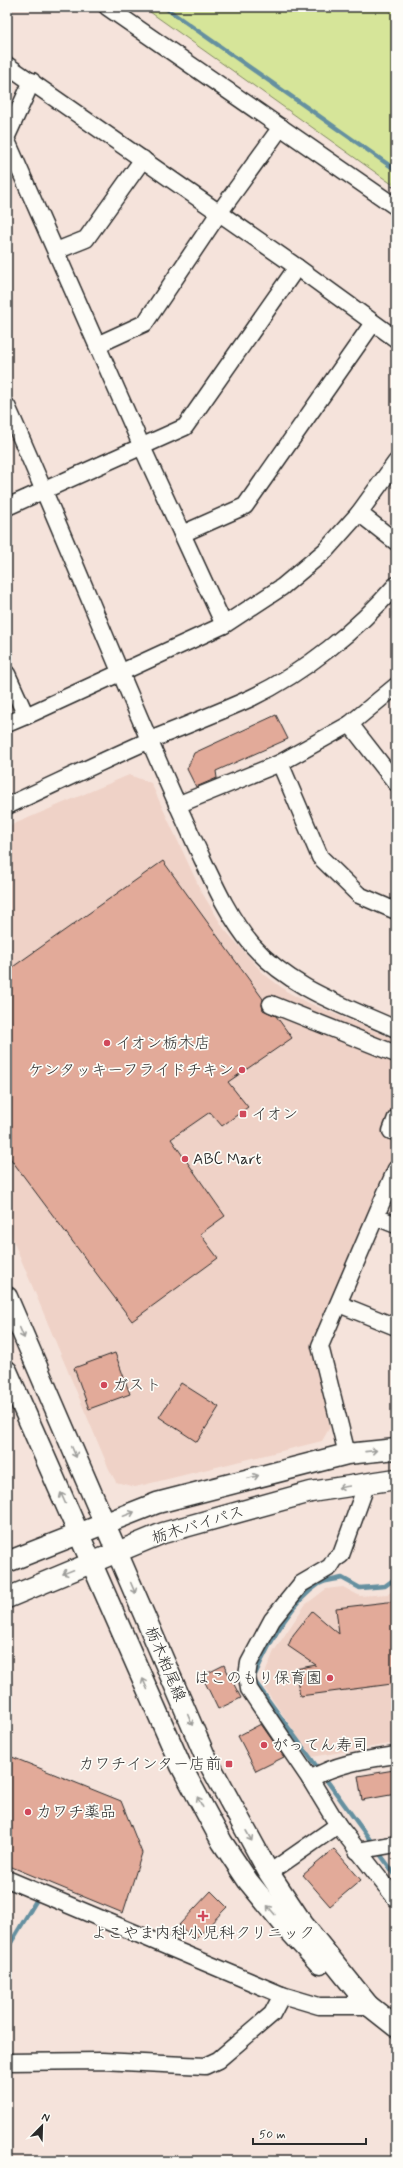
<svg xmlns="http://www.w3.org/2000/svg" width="403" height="2168" font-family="Mynerve,'Klee One',sans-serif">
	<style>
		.built { fill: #efd2c7 }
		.green { fill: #d6e599; stroke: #808862 }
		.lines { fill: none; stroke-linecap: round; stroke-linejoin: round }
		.stream { stroke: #6590a0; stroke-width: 4.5 }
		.building { fill: #e2aa99; stroke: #2b2b2b }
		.minor-casing { stroke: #2b2b2b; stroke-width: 19 }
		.major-casing { stroke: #2b2b2b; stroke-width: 23 }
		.path { stroke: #2b2b2b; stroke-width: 2.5; stroke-dasharray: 1 3; stroke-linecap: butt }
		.minor { stroke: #fdfcf7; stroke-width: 16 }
		.major { stroke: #fdfcf7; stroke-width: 20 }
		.oneway { stroke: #9e9e9b }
		.poi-dot { fill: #d1495b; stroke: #fdfcf7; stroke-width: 1.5 }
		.labels { text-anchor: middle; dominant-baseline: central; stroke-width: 3.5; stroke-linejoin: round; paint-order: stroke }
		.poi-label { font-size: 16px; fill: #2b2b2b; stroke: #fdfcf7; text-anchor: start }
		.street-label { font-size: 16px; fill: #2b2b2b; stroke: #fdfcf7 }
	</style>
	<rect width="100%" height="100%" fill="#f5e3db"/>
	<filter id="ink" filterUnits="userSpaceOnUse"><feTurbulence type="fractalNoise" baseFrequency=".025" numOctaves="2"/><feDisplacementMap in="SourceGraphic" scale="8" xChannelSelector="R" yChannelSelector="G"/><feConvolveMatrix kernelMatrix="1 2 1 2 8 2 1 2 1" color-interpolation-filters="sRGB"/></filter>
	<g filter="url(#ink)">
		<g class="built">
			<path d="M129,775L151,783L201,891L224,929L264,974L286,991L304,1001L396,1040V1149L312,1347L330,1427L322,1441L135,1487L116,1482L109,1469L7,1226V827Z"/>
			<path d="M343,1587L360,1596L388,1594L396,1588V1743L312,1757L263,1686L266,1671L274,1651L305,1605L326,1589Z"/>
		</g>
		<path class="green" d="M143,7H396V187Z"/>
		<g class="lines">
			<g class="stream">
				<path d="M164,7L396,170"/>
				<path d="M373,1844L253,1679C267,1647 289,1604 319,1584C325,1580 335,1580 342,1578L360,1588L385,1586L396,1578"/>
				<path d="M377,1850L396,1876"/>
				<path d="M7,1949L36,1901"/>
			</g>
		</g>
		<g class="building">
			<path d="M276,715L288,739L216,771L217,778L196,787L187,769L194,753Z"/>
			<path d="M163,861L263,999L262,1005L263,1010L276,1016L292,1038L228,1082L248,1107L222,1126L210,1112L171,1139L225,1216L200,1234L218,1258L132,1321L7,1154V971Z"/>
			<path d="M115,1353L130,1394L89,1409L74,1368Z"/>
			<path d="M181,1383L219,1407L197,1442L159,1417Z"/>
			<path d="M396,1601V1676H391L392,1684L300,1696L295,1669L316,1665L288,1646L293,1635L312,1611L339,1634L336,1608Z"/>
			<path d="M224,1665L241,1698L218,1709L202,1676Z"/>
			<path d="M261,1724L284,1757L256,1771L238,1736Z"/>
			<path d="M7,1755L121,1801L142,1853L123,1913L7,1865Z"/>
			<path d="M394,1770L396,1794L362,1800L358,1776Z"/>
			<path d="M334,1849L361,1880L330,1906L303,1875Z"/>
			<path d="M211,1891L227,1907L195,1940L179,1925Z"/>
		</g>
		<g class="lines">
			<defs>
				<g id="minor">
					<path d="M107,7L396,207"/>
					<path d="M7,65L297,267L396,339"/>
					<path d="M7,136L32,81"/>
					<path d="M7,141L142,447L224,625"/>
					<path d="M56,251L86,239L143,159"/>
					<path d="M97,345L145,323L219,213L281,127"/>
					<path d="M7,406C60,525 108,646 160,765C173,795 187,826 201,856C215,886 230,919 252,945C290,988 345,1006 396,1029"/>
					<path d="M7,507L185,427L297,267"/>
					<path d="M359,513L396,542"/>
					<path d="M182,534L245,506L373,323"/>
					<path d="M7,674L26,716L224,625L282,587L326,550L359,513L396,462"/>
					<path d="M7,724L26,716"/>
					<path d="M350,724L396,783"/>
					<path d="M280,763L320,857L359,895L396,911"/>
					<path d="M177,805L280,763L350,724L396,686"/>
					<path d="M7,806C55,784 102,761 150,740C184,726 218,713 251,698C305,672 357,630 396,585"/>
					<path d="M271,1004L396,1054"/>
					<path d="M391,1131L396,1118"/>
					<path d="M376,1217L396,1225"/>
					<path d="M339,1304L396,1327"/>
					<path d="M347,1454L320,1346L396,1169"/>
					<path d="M396,1755C364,1760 338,1763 310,1779L338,1825L396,1899"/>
					<path d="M310,1779L249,1689L247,1676L249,1663L272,1620L301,1584L330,1567L335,1559L341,1555L367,1483"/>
					<path d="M357,1851L396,1844"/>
					<path d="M269,1873L338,1825"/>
					<path d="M7,1879L282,1995L319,2006H369"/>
					<path d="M7,2062L102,2061L205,2066L218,2060L272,2014L282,1995"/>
				</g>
				<g id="major">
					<path d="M7,1297L205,1756L269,1873L303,1924L369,2006"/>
					<path d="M7,1371L181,1766L222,1842L248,1881L285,1926L320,1964"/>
					<path d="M7,1562L157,1503L347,1454L396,1449"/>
					<path d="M7,1598L163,1533L311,1492L396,1479"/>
					<path d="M358,1997L396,2027"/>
				</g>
			</defs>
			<use href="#minor" class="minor-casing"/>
			<use href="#major" class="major-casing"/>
			<path class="path" d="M392,187L396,181"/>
			<use href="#minor" class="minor"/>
			<use href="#major" class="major"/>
		</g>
		<defs><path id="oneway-shaft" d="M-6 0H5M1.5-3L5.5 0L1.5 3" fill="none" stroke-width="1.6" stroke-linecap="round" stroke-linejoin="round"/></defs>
		<g class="oneway">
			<use href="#oneway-shaft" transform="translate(22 1333) rotate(67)"/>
			<use href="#oneway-shaft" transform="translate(371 1451) rotate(-6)"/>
			<use href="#oneway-shaft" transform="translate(74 1452) rotate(67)"/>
			<use href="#oneway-shaft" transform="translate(253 1477) rotate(-15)"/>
			<use href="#oneway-shaft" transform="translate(344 1487) rotate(171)"/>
			<use href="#oneway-shaft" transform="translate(63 1498) rotate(-114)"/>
			<use href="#oneway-shaft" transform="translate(129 1514) rotate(-21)"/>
			<use href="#oneway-shaft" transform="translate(68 1572) rotate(158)"/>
			<use href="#oneway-shaft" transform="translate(133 1588) rotate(67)"/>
			<use href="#oneway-shaft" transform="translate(145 1684) rotate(-114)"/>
			<use href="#oneway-shaft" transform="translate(190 1720) rotate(67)"/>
			<use href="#oneway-shaft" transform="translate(200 1802) rotate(-118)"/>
			<use href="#oneway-shaft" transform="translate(249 1836) rotate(61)"/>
			<use href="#oneway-shaft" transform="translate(271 1910) rotate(-130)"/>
		</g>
	</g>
	<g class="poi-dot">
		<circle cx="107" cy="1043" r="4"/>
		<circle cx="242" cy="1070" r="4"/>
		<rect x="239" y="1110" width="8" height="8" rx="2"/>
		<circle cx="185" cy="1159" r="4"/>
		<circle cx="104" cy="1385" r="4"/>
		<circle cx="330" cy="1678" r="4"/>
		<circle cx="264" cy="1745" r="4"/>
		<rect x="225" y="1760" width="8" height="8" rx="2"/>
		<circle cx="28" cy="1812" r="4"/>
		<path d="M201 1910h4v4h4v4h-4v4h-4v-4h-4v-4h4z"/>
	</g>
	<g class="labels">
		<g class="poi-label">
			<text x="115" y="1043">イオン栃木店</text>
			<text x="234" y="1070" text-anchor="end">ケンタッキーフライドチキン</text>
			<text x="251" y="1114">イオン</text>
			<text x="193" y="1159">ABC Mart</text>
			<text x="112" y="1385">ガスト</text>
			<text x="322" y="1678" text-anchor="end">はこのもり保育園</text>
			<text x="272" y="1745">がってん寿司</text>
			<text x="221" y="1764" text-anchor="end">カワチインター店前</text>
			<text x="36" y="1812">カワチ薬品</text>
			<text x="203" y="1933" text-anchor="middle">よこやま内科小児科クリニック</text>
		</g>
		<g class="street-label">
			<text transform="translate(198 1525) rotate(-17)">栃木バイパス</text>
			<text transform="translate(165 1664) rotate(67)">栃木粕尾線</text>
		</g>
	</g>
	<rect width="403" height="2168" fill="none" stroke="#fdfcf7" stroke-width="24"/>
	<rect x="12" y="12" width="379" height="2144" fill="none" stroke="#2b2b2b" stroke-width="1.5" filter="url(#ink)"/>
	<g transform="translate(42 2126) rotate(23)" stroke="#fdfcf7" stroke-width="3" paint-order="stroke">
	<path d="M0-3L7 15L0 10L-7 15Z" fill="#2b2b2b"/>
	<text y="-6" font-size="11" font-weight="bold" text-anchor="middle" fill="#2b2b2b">N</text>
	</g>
	<path d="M253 2138v6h113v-6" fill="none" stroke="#2b2b2b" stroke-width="2"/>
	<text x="259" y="2138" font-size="12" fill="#2b2b2b" stroke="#fdfcf7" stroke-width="3" paint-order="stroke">50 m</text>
</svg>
